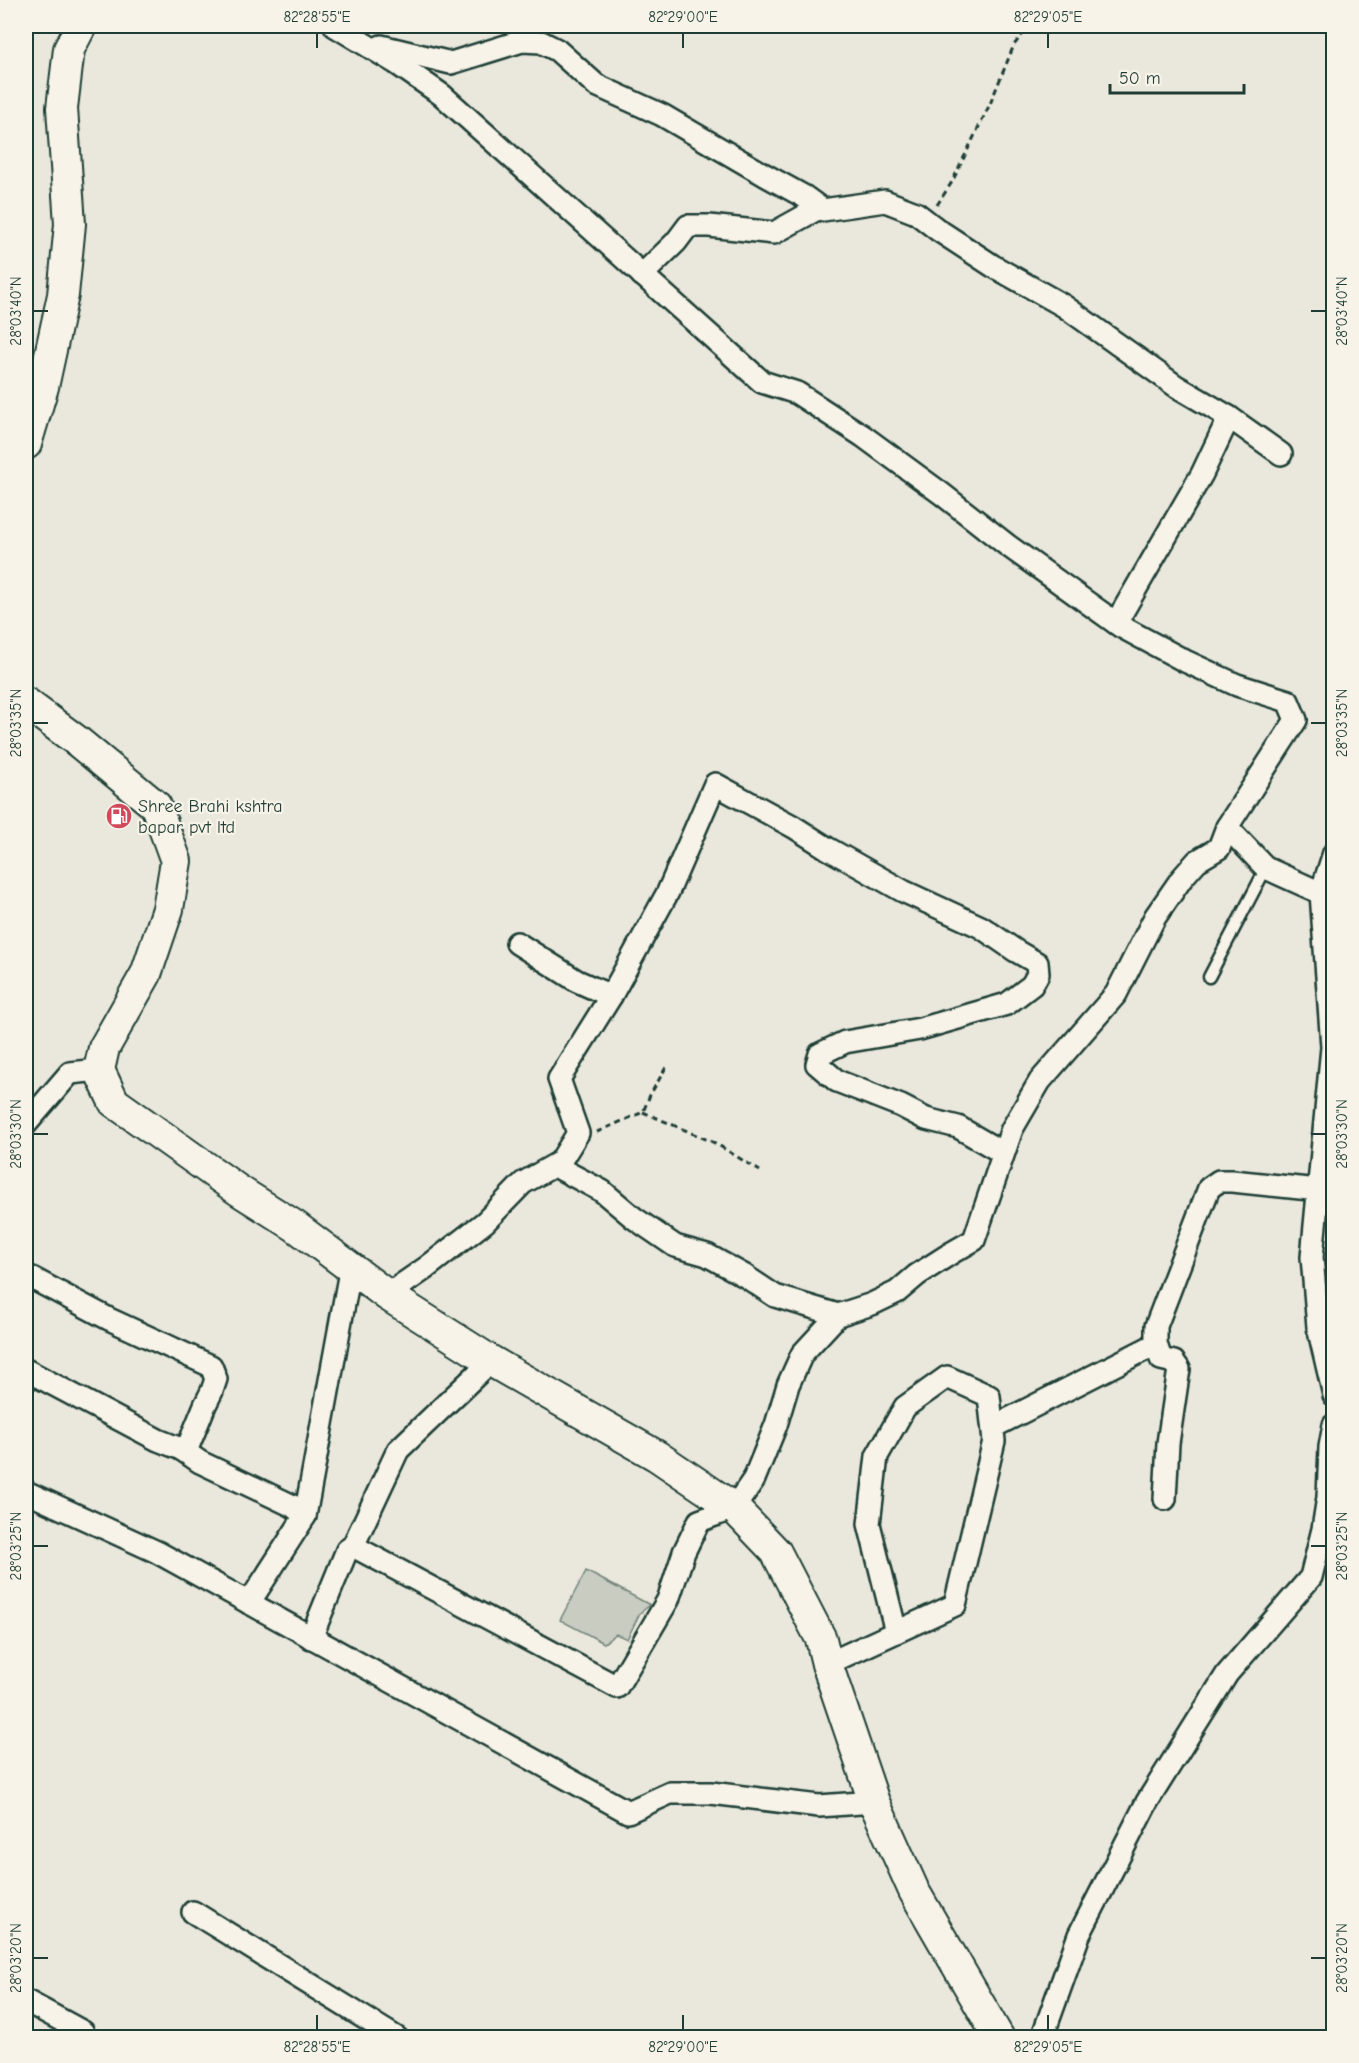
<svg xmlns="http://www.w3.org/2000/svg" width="1359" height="2063" font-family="'Comic Neue',sans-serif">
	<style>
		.green { fill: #c8ccc1; stroke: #74847a; stroke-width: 1.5 }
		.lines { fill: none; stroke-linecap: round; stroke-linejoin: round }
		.lane-casing { stroke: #1f3d34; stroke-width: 15 }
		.street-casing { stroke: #1f3d34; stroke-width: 26 }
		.secondary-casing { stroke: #1f3d34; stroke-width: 34 }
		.path { stroke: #1f3d34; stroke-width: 3; stroke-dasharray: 6 4.5; stroke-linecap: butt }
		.lane { stroke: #f7f3e8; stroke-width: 10 }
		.street { stroke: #f7f3e8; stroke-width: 21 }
		.secondary { stroke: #f7f3e8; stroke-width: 30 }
		.ticks { fill: none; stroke: #1f3d34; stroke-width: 2 }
		.labels { text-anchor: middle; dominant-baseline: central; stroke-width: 4.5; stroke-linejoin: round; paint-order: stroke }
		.poi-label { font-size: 18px; fill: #1f3d34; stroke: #f7f3e8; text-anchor: start }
		.neatline { fill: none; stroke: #1f3d34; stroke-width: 2 }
		.ticks-label { font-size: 15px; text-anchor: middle; fill: #1f3d34 }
	</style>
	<rect width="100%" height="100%" fill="#eae8dd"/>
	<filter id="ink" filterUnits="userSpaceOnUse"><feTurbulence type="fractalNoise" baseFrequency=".0167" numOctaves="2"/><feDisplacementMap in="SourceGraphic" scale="12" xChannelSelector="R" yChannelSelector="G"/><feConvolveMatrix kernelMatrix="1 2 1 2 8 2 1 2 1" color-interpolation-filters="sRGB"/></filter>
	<g filter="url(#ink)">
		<path class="green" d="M586,1571L650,1605L640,1613L627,1639L616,1634L604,1643L560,1620Z"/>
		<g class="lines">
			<defs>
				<path id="lane" d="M1209,977L1266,868"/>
				<g id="street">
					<path d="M335,26L396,63L442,95L762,382L797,393L863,436L942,494L1007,545L1120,626L1185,661L1237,685L1288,701L1296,720L1227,827L1266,868L1321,893"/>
					<path d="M381,46L451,63L522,41L541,42L557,50L596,85L662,115L765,175L805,197L823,210L885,201L916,213L938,230L993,266L1064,306L1176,386L1229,417L1202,474L1116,623"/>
					<path d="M642,275L676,242L688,226H709L774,233L819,208"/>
					<path d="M1229,417L1281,454"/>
					<path d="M1334,853L1321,893L1332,1047L1312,1257L1318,1327L1334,1395"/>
					<path d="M611,996L668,892L715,784L794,827L827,848L903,891L981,927L1016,951L1037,963L1038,974L1032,985L1007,1004L920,1029L845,1042L820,1054L817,1064L837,1081L901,1106L926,1119L958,1127L1003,1153"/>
					<path d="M26,1124L70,1073L99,1070"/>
					<path d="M555,1166L602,1191L634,1218L675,1246L707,1255L745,1276L775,1296L838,1315"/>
					<path d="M26,1275L109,1319L211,1366L216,1379L212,1391L205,1405L189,1444L181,1449L158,1440L26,1370"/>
					<path d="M387,1295L426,1268L485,1222L523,1183L560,1162L578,1133L559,1079L611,996L577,981L517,943"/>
					<path d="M993,1427L1156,1344"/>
					<path d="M181,1449L200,1462L293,1506L305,1516"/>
					<path d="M26,1492L157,1552L628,1812L670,1793H711L819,1806L874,1802"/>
					<path d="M1165,1499L1168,1443L1179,1369L1174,1362L1161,1359L1156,1344V1326L1209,1188L1219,1181H1232L1319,1190"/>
					<path d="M353,1546L617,1687L668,1600L684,1552L699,1521L734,1508L754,1479L776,1425L788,1385L802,1354L838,1315L872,1304L897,1292L917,1275L953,1252L974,1240L1012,1129L1040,1081L1116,994L1155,917L1182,878L1197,861L1219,848L1227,827"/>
					<path d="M249,1603L305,1516L351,1266"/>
					<path d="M311,1638L347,1550L353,1546L398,1450L491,1361"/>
					<path d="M827,1664L955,1605L994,1441L989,1396L947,1377L905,1407L877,1456L869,1524L896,1632"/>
					<path d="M193,1912L397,2038"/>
					<path d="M26,2001L83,2032"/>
					<path d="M1042,2038L1079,1935L1147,1802L1227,1674L1311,1577L1323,1529L1328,1497L1330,1447L1334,1425"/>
				</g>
				<g id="secondary">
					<path d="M26,444L43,387L63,295L70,224L62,108L69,49L81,26"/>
					<path d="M26,703L77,741L156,806L176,861L168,909L146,974L104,1048L99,1070L114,1102L238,1190L295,1226L387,1295L491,1361L657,1456L734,1508L776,1552L821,1639L827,1664L874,1802L914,1891L999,2038"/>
				</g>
			</defs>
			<use href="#lane" class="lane-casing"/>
			<use href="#street" class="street-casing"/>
			<use href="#secondary" class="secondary-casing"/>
			<g class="path">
				<path d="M937,205L952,182L990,104L1014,45L1029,26"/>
				<path d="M643,1112L715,1143L760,1171"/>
				<path d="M597,1132L643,1112L650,1095L668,1064"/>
			</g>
			<use href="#lane" class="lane"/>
			<use href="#street" class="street"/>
			<use href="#secondary" class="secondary"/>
		</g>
	</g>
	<path class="ticks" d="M317,33V48M683,33V48M1048,33V48M33,311H48M1311,311H1326M33,723H48M1311,723H1326M33,1134H48M1311,1134H1326M33,1546H48M1311,1546H1326M33,1958H48M1311,1958H1326M317,2015V2030M683,2015V2030M1048,2015V2030"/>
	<defs>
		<symbol id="fuel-disc" viewBox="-11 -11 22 22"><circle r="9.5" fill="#d1495b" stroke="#f7f3e8"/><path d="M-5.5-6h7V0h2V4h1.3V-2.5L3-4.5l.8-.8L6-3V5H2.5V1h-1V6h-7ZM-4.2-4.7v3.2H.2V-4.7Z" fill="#fff"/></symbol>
	</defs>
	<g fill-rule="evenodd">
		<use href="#fuel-disc" x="104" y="801" width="30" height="30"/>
	</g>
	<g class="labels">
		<g class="poi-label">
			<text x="138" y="806">Shree Brahi kshtra<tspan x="138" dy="21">bapar pvt ltd</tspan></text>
		</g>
	</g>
	<rect width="1359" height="2063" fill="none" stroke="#f7f3e8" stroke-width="66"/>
	<path d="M1110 84v9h134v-9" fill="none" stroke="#1f3d34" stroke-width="3"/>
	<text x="1119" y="84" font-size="18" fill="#1f3d34" stroke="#f7f3e8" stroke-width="4.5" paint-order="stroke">50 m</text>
	<rect x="33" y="33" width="1293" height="1997" class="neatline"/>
	<g class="ticks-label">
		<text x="317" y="22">82°28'55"E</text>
		<text x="683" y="22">82°29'00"E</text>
		<text x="1048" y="22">82°29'05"E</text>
		<text transform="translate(16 311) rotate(-90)" y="5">28°03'40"N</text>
		<text transform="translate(1342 311) rotate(-90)" y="5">28°03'40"N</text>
		<text transform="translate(16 723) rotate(-90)" y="5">28°03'35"N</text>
		<text transform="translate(1342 723) rotate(-90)" y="5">28°03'35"N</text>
		<text transform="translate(16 1134) rotate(-90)" y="5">28°03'30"N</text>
		<text transform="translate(1342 1134) rotate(-90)" y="5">28°03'30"N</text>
		<text transform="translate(16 1546) rotate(-90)" y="5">28°03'25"N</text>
		<text transform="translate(1342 1546) rotate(-90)" y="5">28°03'25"N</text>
		<text transform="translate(16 1958) rotate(-90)" y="5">28°03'20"N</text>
		<text transform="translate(1342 1958) rotate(-90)" y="5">28°03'20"N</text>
		<text x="317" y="2052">82°28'55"E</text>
		<text x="683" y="2052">82°29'00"E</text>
		<text x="1048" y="2052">82°29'05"E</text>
	</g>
</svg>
